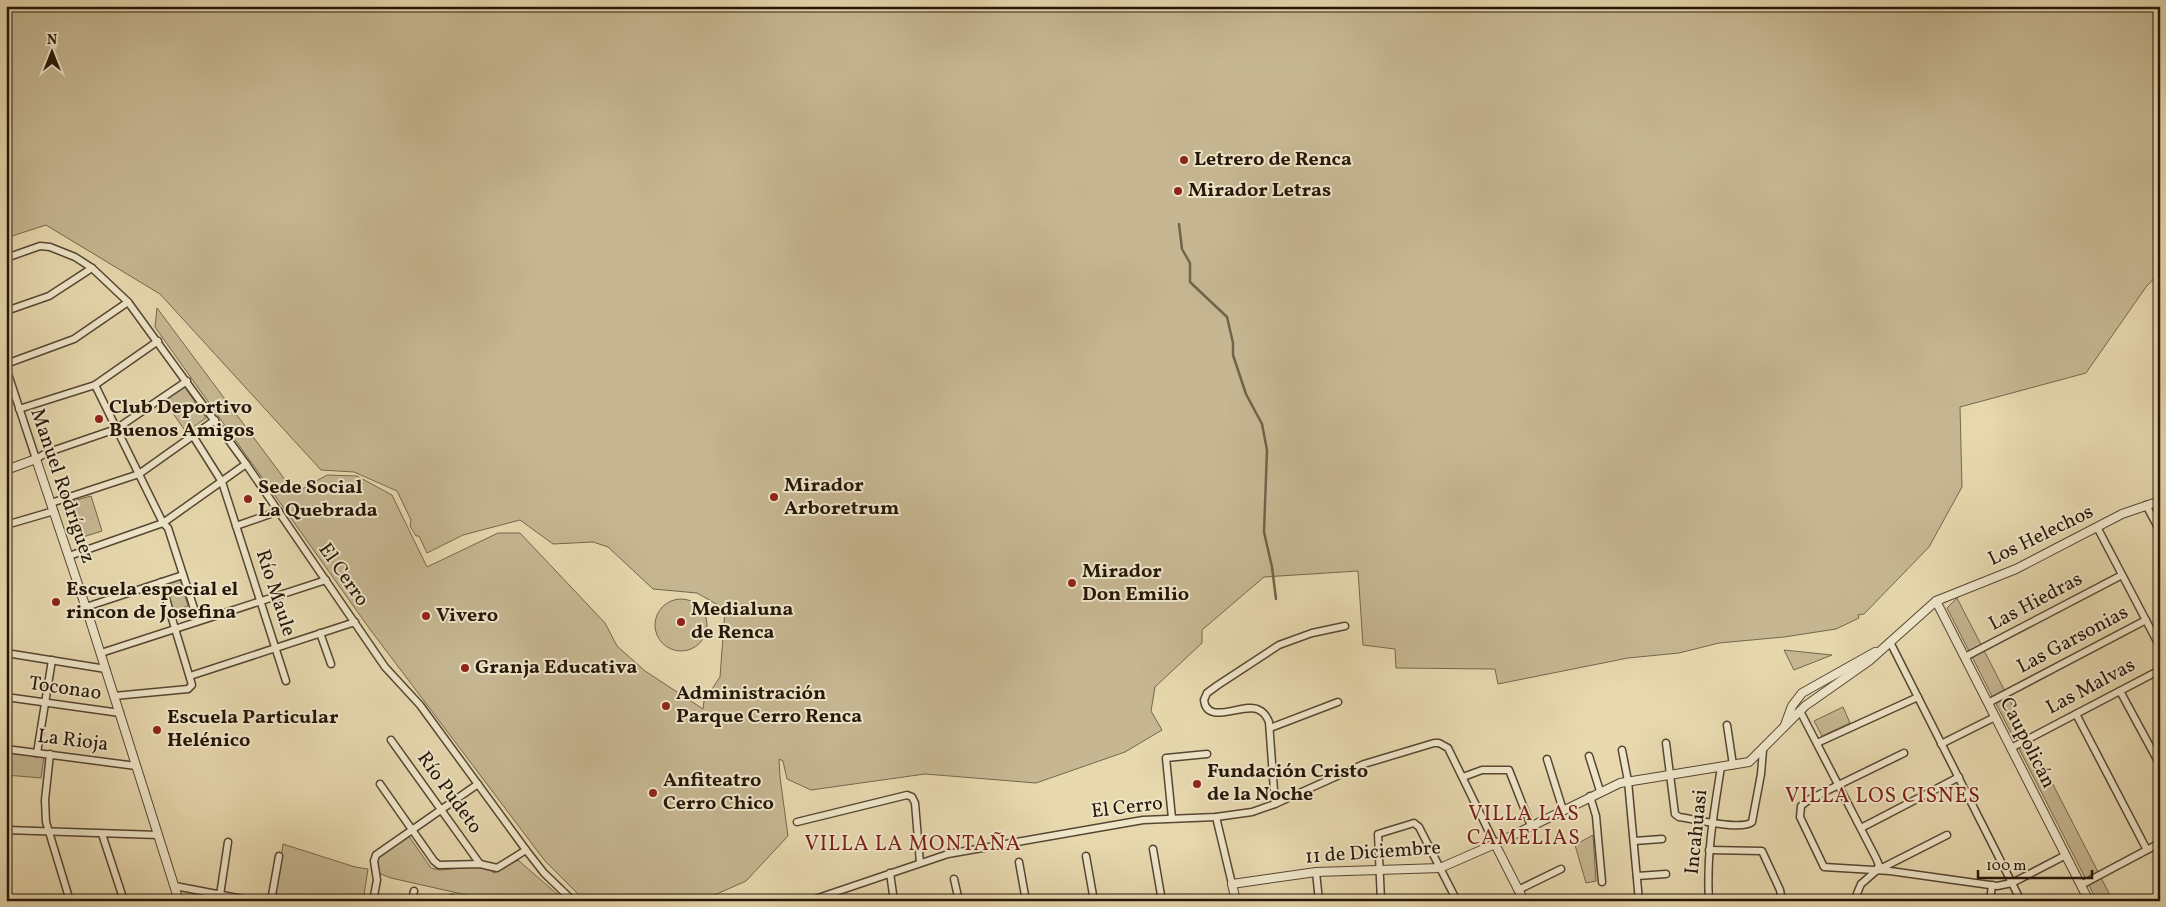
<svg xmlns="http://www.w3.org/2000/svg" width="2166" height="907" font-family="Vollkorn,serif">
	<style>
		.green { fill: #c6b792; stroke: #76664d }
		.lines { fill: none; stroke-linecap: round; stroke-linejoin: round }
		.stream { stroke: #72634a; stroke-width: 2.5 }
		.minor-casing { stroke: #564632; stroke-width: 9 }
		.tertiary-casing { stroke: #564632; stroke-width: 10 }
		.minor { stroke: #efe6ca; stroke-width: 6 }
		.tertiary { stroke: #efe6ca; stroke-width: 8 }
		.poi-dot { fill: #8f2418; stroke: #efe6ca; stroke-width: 2 }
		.labels { text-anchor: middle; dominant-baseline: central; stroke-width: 4; stroke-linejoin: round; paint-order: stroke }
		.poi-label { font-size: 20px; font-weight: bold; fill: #251608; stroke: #efe6ca; text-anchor: start }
		.street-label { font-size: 20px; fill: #251608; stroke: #efe6ca }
		.neighbourhood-label { font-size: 21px; letter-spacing: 1px; fill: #7a1f14; stroke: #efe6ca }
	</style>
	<rect width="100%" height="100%" fill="#e7d8ae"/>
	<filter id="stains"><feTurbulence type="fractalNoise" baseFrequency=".004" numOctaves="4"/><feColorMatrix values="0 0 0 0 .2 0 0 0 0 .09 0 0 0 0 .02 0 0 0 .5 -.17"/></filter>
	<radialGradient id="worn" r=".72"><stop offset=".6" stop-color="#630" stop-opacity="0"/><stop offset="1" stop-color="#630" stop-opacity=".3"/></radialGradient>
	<g class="green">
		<path d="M6,6H2160V272L2146,287L2086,373L1960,407L1962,487L1929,547L1864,614L1858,615L1859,618L1836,629L1784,637L1719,643L1679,653L1628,658L1498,684L1495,669L1396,668L1395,649L1363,645L1358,571L1264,577L1202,630V643L1155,687L1151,711L1162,730L1125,752L1036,783L925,774L811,790L787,779L783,761L779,759L780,777L788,836L746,881L701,901H585L545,861L369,628L155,327L157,308L295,493L327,475L357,476L392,495L427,567L498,533H520L605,623L617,646L645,671L703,709L704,701L720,677L725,609L697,593L653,589L608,547L593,542L553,544L520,520L463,535L427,553L419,536H416L410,526L411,520L397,491L354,472L321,470L160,294L46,225L6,238Z"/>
		<path d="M184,386L206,418L186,432L163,399Z"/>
		<path d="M91,496L102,531L83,537L73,501Z"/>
		<path d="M180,579L188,606L173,611L164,584Z"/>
		<path d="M1957,598L2113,901H2097L1947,608Z"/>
		<circle cx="681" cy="625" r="26"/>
		<path d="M1784,650L1832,655L1794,670Z"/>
		<path d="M1843,707L1850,723L1822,736L1814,721Z"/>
		<path d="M6,752L44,757L41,778L6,775Z"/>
		<path d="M408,835L431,868L440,870L484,866L494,873L518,860L565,901H493L391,878L378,873L377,857Z"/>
		<path d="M1593,835L1596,881L1586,883L1575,845Z"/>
		<path d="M283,844L355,867L368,869L363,901H275Z"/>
	</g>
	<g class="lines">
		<path class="stream" d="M1179,224L1182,249L1190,263V282L1227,317L1233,343V355L1246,394L1262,424L1267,450L1264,532L1272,567L1276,599"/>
		<defs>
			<g id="minor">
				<path d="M6,258L40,246L50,247L75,257L92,268L128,302L246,464L385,667L420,705L526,850L544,873L573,901"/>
				<path d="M6,311L49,296L92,268"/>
				<path d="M6,364L74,339L128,302"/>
				<path d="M6,368L36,459L46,453L116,429L187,381"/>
				<path d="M95,385L163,523L168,528L198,621"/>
				<path d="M19,409L95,385L158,341"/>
				<path d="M193,436L222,482L286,681"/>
				<path d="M51,503L139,474L215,420"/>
				<path d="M2146,505L2160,531"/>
				<path d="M6,525L54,511"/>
				<path d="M236,526L279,511"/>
				<path d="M2097,527L2160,647"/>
				<path d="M69,556L163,523L246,464"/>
				<path d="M86,607L183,575"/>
				<path d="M320,633L331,664"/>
				<path d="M1890,642L2021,901"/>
				<path d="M6,653L106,669"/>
				<path d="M101,653L326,580"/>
				<path d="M1965,657L2122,575"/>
				<path d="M190,676L355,622"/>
				<path d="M2120,691L2160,765"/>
				<path d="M114,696L188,689L192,685L161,582"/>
				<path d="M6,697L120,713"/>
				<path d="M1988,703L2146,620"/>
				<path d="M1800,711L1876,858L1879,865L1876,871"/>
				<path d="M2076,714L2147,850"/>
				<path d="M1727,725L1733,765"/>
				<path d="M1270,728L1338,702"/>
				<path d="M391,740L480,864"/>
				<path d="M1666,743L1675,814L1679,817C1694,819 1741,831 1752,822L1761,774L1763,750"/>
				<path d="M1817,743L1918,697"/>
				<path d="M1941,744L1995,717"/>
				<path d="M2011,748L2160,670"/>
				<path d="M6,749L136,766"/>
				<path d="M1622,750L1628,781L1639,901"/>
				<path d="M37,753L52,660"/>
				<path d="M1904,753L1810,799L1801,806L1800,817L1824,867L1890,871L1997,886L2012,883L2066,855"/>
				<path d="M50,754L45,800L46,822L70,901"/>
				<path d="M1589,756L1600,791"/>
				<path d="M1547,759L1563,810"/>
				<path d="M1463,777L1482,770H1509L1531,826"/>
				<path d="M380,784L434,861L439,865L480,864L497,868L526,850"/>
				<path d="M1590,796L1596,816L1602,882"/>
				<path d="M1275,804L1269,722C1267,717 1264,712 1259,710C1245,701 1207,727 1204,700L1207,693L1218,685L1279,645L1312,633L1345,626"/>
				<path d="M1216,817L1232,884"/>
				<path d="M1172,818L1166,758L1207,754"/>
				<path d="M797,822L907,795L912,797L915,803L920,863"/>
				<path d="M1861,828L1959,777"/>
				<path d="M6,830L158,835"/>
				<path d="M102,834L124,901"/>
				<path d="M1634,841L1662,839"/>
				<path d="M1153,849L1162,901"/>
				<path d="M1709,850L1762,851L1780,890L1782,901"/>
				<path d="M1086,856L1094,901"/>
				<path d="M1019,862L1026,901"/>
				<path d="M1316,872L1319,901"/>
				<path d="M890,873L894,901"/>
				<path d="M1637,876L1666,874"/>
				<path d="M954,879L959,901"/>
				<path d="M2081,885L2160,843"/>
				<path d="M175,886L253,901"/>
				<path d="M1518,890L1561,869"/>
				<path d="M220,895L228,842"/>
				<path d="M271,901L279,856"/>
				<path d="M373,901L377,880L374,861L376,855L478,784"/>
				<path d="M412,901L414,891"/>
				<path d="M451,901L452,898"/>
				<path d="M809,901L948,854L1143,820L1216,817L1252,812L1275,804L1364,764L1434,743H1439L1448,748L1495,844"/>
				<path d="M1381,901L1378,834L1414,823L1419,827L1457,901"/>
				<path d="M1709,901C1706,855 1714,812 1721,767"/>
				<path d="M1755,901H1817"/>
				<path d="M1854,901L1861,884L1876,871L1947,835"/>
				<path d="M1990,901L1992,885"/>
			</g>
			<g id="tertiary">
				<path d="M6,470L36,459L89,617L179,901"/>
				<path d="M1936,601L2089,901"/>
				<path d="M1785,725L1792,706L1802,693L1875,652"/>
				<path d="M1495,844L1524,901"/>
				<path d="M1236,901L1232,884L1316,872L1440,868L1495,844L1620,783L1749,762L1805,706L1869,661L1936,601L2016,569L2122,514L2160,501"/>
			</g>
		</defs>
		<use href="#minor" class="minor-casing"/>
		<use href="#tertiary" class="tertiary-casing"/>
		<use href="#minor" class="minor"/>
		<use href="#tertiary" class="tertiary"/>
	</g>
	<g class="poi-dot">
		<circle cx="1184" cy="160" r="5"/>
		<circle cx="1178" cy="191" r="5"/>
		<circle cx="99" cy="419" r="5"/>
		<circle cx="774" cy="497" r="5"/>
		<circle cx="248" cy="499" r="5"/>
		<circle cx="1072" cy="583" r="5"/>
		<circle cx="56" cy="602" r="5"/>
		<circle cx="426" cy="616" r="5"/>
		<circle cx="681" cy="622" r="5"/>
		<circle cx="465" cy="668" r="5"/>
		<circle cx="666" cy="706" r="5"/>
		<circle cx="157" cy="730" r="5"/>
		<circle cx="1197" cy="784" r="5"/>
		<circle cx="653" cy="793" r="5"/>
	</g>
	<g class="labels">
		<g class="poi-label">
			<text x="1194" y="160">Letrero de Renca</text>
			<text x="1188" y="191">Mirador Letras</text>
			<text x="109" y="408">Club Deportivo<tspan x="109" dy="23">Buenos Amigos</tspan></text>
			<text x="784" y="486">Mirador<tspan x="784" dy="23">Arboretrum</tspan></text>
			<text x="258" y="488">Sede Social<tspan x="258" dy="23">La Quebrada</tspan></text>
			<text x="1082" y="572">Mirador<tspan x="1082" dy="23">Don Emilio</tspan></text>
			<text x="66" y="590">Escuela especial el<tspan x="66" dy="23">rincon de Josefina</tspan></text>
			<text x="691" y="610">Medialuna<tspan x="691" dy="23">de Renca</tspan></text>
			<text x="436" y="616">Vivero</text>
			<text x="475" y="668">Granja Educativa</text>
			<text x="676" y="694">Administración<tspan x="676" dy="23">Parque Cerro Renca</tspan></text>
			<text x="167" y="718">Escuela Particular<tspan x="167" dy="23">Helénico</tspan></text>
			<text x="1207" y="772">Fundación Cristo<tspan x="1207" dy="23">de la Noche</tspan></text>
			<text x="663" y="781">Anfiteatro<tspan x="663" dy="23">Cerro Chico</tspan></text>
		</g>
		<g class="street-label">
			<text transform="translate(62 486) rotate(71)">Manuel Rodríguez</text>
			<text transform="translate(2041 536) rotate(-26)">Los Helechos</text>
			<text transform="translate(343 575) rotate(55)">El Cerro</text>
			<text transform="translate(275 593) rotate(72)">Río Maule</text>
			<text transform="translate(2036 602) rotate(-28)">Las Hiedras</text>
			<text transform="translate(2073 640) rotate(-28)">Las Garsonias</text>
			<text transform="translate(2091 687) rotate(-28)">Las Malvas</text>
			<text transform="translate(65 689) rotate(8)">Toconao</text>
			<text transform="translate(73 741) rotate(7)">La Rioja</text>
			<text transform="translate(2027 743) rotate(63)">Caupolicán</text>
			<text transform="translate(449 793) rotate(54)">Río Pudeto</text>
			<text transform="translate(1127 808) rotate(-7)">El Cerro</text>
			<text transform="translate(1697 832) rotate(-84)">Incahuasi</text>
			<text transform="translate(1373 853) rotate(-4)">11 de Diciembre</text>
		</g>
		<g class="neighbourhood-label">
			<text x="1883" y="796">VILLA LOS CISNES</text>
			<text x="1524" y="814">VILLA LAS<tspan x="1524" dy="24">CAMELIAS</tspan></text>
			<text x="913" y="844">VILLA LA MONTAÑA</text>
		</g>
	</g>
	<rect width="2166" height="907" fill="none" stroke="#e7d8ae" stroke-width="25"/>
	<rect x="8" y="8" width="2151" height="892" fill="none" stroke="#251608" stroke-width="2.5"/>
	<rect x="12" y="12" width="2141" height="882" fill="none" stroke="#251608"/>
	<g transform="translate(52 52)" stroke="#efe6ca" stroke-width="4" paint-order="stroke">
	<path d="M0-4L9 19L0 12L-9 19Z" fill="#251608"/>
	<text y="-8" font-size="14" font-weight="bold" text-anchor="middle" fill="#251608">N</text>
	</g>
	<path d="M1978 870v8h114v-8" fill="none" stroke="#251608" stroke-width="2.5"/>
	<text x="1986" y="870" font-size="15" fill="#251608" stroke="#efe6ca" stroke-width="4" paint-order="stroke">100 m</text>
	<rect width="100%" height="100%" filter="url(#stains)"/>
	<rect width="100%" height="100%" fill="url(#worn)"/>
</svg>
